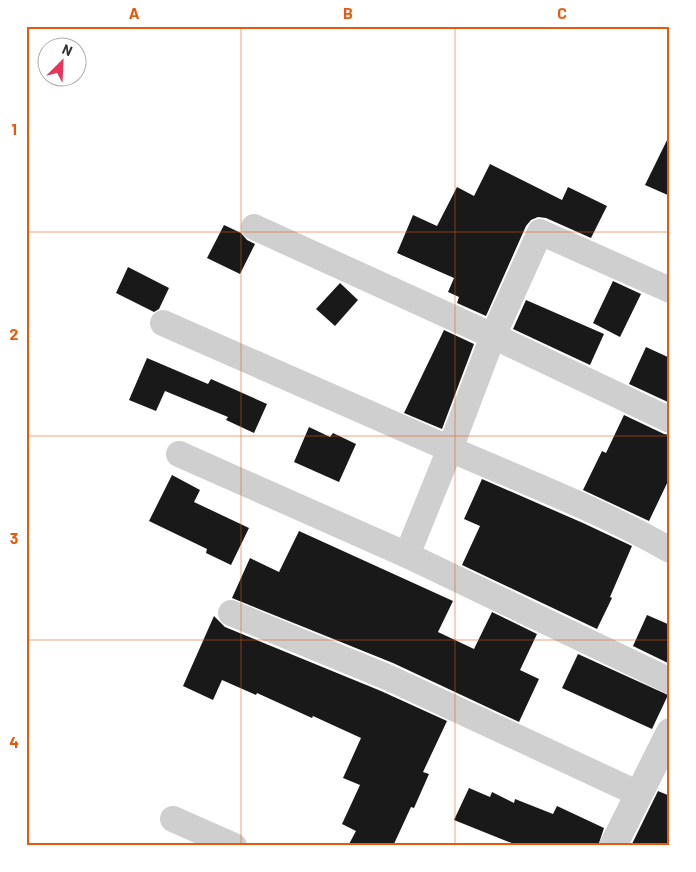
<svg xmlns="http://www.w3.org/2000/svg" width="696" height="872" font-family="Barlow,sans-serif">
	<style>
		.building { fill: #191919 }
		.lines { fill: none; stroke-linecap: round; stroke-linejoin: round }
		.minor { stroke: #cfcfcf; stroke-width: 26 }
		.tertiary { stroke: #cfcfcf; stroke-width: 28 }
		.grid { fill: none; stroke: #e8590c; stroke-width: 1; stroke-opacity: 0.55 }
		.neatline { fill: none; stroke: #e8590c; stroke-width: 2 }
		.grid-label { font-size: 16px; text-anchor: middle; font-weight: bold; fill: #e8590c }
	</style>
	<rect width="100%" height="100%" fill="#fff"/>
	<g class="building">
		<path d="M670,134V196L645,185Z"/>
		<path d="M490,164L562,200L568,187L607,206L591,238L546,218L538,217L531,220L526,226L486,316L457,303L459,297L448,292L454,278L397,253L413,215L437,226L457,187L474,196Z"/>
		<path d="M224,225L241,233L247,240L255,244L240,274L207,258Z"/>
		<path d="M128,267L169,288L159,309L154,312L116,293Z"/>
		<path d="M613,281L641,294L620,337L593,323Z"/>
		<path d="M340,283L358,300L335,326L316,309Z"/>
		<path d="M526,300L604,334L590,365L513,329Z"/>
		<path d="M444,330L474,344L442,429L404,413Z"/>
		<path d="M646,347L670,358V403L629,384Z"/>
		<path d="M147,358L208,384L211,379L267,404L254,433L226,420L228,417L165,391L156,411L129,400Z"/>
		<path d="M624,415L664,434L670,435V477L649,521L583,490L602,451L606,453Z"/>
		<path d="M309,427L330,437L333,433L356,444L339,482L294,462Z"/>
		<path d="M172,475L200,490L194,502L249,528L231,565L206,553L207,549L149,521Z"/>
		<path d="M482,479L583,523L632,546L610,597L612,598L597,629L462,565L480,526L464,519Z"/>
		<path d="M299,531L453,601L438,632L474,649L492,612L537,634L520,670L539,679L519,722L393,663L232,598L250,558L279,572Z"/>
		<path d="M647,615L670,625V664L633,646Z"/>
		<path d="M214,616L225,627L381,691L447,721L423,772L429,774L414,808L411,807L393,846H348L356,831L342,824L360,785L343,778L361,738L313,716L312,718L257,693L256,695L222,680L213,700L183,686Z"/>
		<path d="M578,654L668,695L652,729L562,688Z"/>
		<path d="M469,788L490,797L492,792L514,803L515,799L553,814L557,806L604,828L598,846H519L454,820Z"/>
		<path d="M658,791L670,796V846H631Z"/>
	</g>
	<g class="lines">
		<g class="minor">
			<path d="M254,227L493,336L670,420"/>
			<path d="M163,323L450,449L493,336L540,232L670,290"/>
			<path d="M179,454L407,555"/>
			<path d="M670,550C600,510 523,481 450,449L407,555L670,681"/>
			<path d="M231,613L387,677L639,794"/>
			<path d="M173,819L234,846"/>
		</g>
		<path class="tertiary" d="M613,846L670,732"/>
	</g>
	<path class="grid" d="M241,26V846M455,26V846M26,232H670M26,436H670M26,640H670"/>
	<rect width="696" height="872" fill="none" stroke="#ffffff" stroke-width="55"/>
	<g transform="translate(62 62) rotate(24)"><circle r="24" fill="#ffffff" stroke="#adadad"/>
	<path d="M0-4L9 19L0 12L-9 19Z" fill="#e8355b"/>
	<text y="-8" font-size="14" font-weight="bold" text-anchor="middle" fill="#323232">N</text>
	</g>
	<rect x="28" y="28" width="640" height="816" class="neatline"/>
	<g class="grid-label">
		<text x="134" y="19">A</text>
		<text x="348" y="19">B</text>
		<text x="562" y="19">C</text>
		<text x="14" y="135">1</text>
		<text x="14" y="340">2</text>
		<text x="14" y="544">3</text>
		<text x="14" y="748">4</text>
	</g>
</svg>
